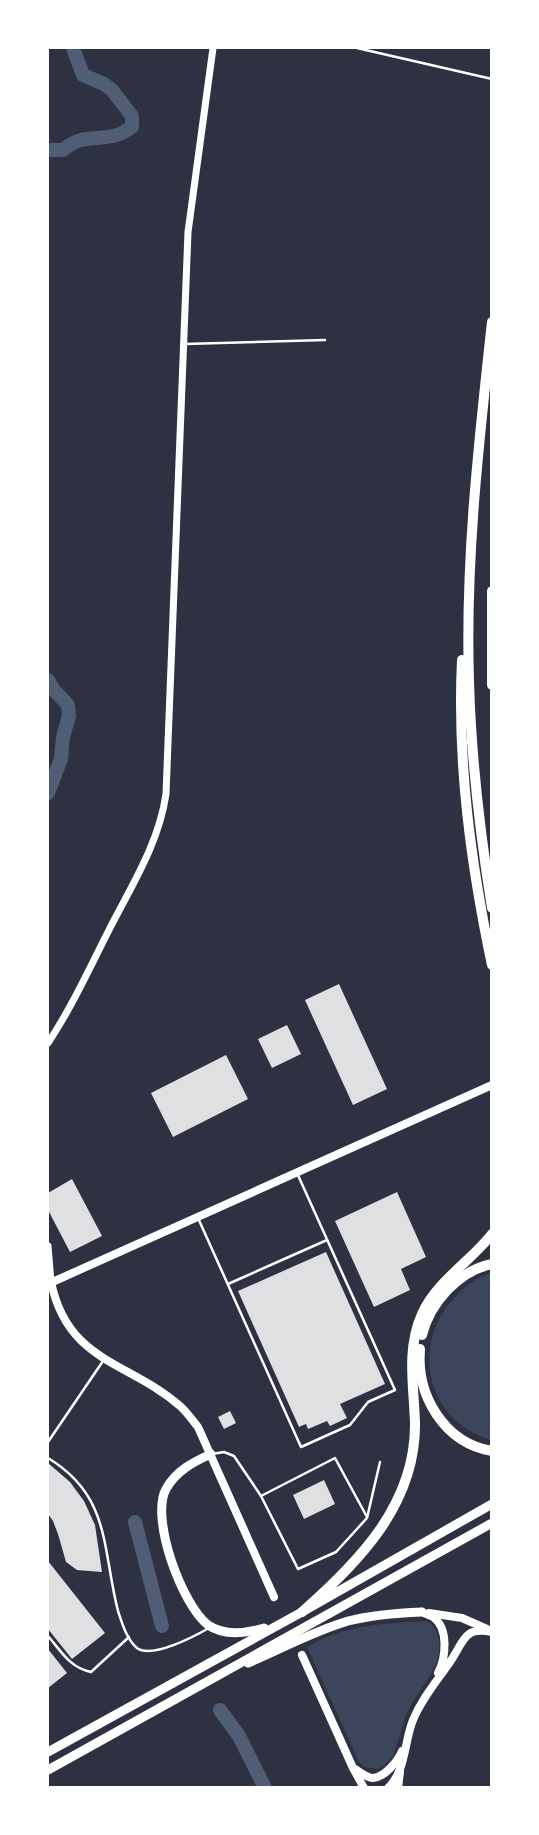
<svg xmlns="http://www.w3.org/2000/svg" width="539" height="1835" font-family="'DejaVu Sans',sans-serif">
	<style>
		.green { fill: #3c4559 }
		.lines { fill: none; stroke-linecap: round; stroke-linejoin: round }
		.canal { stroke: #4f5d75; stroke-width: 14 }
		.building { fill: #e0e0e3 }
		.service { stroke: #fff; stroke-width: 2.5 }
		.tertiary { stroke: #fff; stroke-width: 7 }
		.secondary { stroke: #fff; stroke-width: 8 }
		.trunk { stroke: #fff; stroke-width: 9 }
		.motorway { stroke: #fff; stroke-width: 10 }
	</style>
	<rect width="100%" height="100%" fill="#2d3142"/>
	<g class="green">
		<path d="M491,1273H492L491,1440C424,1420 409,1340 459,1293C468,1284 479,1276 491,1273Z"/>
		<path d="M427,1621C434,1625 436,1629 438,1636C446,1668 416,1689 406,1716C401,1729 398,1743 393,1756L384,1766L379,1769L364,1767L359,1762L307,1647C344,1625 385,1623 427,1621Z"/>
	</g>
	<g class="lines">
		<g class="canal">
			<path d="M48,150H63C80,135 93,140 113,136C120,135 126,131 132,127V116L112,90L104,84L83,75L73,48"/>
			<path d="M48,680L53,689L68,705L69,716L63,737L61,759L48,793"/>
			<path d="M135,1522L162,1626"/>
			<path d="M220,1710L239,1736L265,1788"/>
		</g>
	</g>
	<g class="building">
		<path d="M339,984L387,1089L353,1105L305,1000Z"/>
		<path d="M287,1025L301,1054L272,1068L258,1039Z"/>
		<path d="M226,1055L248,1099L173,1137L151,1093Z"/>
		<path d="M72,1179L102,1236L70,1252L48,1210V1193Z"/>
		<path d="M397,1192L426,1257L401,1269L410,1290L374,1307L335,1221Z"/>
		<path d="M326,1252L385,1384L340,1404L347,1418L330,1426L327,1421L308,1429L306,1424L299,1427L238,1291Z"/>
		<path d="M230,1411L236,1423L224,1429L218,1417Z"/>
		<path d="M48,1463L70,1482L84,1501L95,1525L102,1572L77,1570L66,1562L58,1534L53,1521L48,1514Z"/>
		<path d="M324,1480L335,1504L304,1519L293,1495Z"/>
		<path d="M48,1561L105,1633L72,1659L48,1629Z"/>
		<path d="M48,1649L67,1673L48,1688Z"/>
	</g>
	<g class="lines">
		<g class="service">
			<path d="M357,48L492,79"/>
			<path d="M185,344L325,340"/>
			<path d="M198,1218L301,1447L350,1425L368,1402L395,1390L297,1173"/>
			<path d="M228,1284L327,1240"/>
			<path d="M48,1442L103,1361"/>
			<path d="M212,1454L224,1452L234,1456L261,1496L298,1569L336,1552L367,1518L380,1462"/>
			<path d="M48,1458C111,1496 102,1549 118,1611C122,1623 127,1640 137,1648C152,1659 195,1636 209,1628"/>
			<path d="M261,1496L335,1458L367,1517"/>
			<path d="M48,1636C61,1651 70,1668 91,1672L129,1637"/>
		</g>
		<g class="tertiary">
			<path d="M48,1043C72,1007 90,967 110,928C132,885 159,843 166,794L188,232L213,48"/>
			<path d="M48,1246L51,1282"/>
		</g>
		<g class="secondary">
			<path d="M51,1282C68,1363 129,1361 180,1406C187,1412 192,1420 198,1427L274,1597"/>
			<path d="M48,1284L492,1085"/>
			<path d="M422,1612C425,1614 430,1615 433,1617C449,1628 446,1658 438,1673"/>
			<path d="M429,1613L462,1618L487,1629"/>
			<path d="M302,1655L353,1768L364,1788"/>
			<path d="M355,1769C360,1772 367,1778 373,1778C385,1777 398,1761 402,1751"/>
			<path d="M388,1788C406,1771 404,1742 413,1720C422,1698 437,1681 450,1662C464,1642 463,1626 492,1632"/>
			<path d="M398,1788L400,1772"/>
		</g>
		<g class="trunk">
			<path d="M211,1454C193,1462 176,1471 166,1489C150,1518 182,1605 208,1625C224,1636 247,1633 264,1628"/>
			<path d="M248,1663C281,1649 314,1631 348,1621C372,1615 397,1613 422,1612"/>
			<path d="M48,1752L302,1612L492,1504"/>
			<path d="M48,1770L492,1523"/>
		</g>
		<g class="motorway">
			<path d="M492,322C479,441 465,561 469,681C471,757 480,833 492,908"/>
			<path d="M492,591V685"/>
			<path d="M462,660C457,763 471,865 492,965"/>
			<path d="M422,1335C430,1303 458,1271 492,1264"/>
			<path d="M420,1349C416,1395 444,1443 492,1451"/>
			<path d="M302,1612C359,1562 416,1504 415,1423C414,1387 406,1349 422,1314C437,1281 470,1262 492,1234"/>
		</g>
	</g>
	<rect width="539" height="1835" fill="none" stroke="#ffffff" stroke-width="98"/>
</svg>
